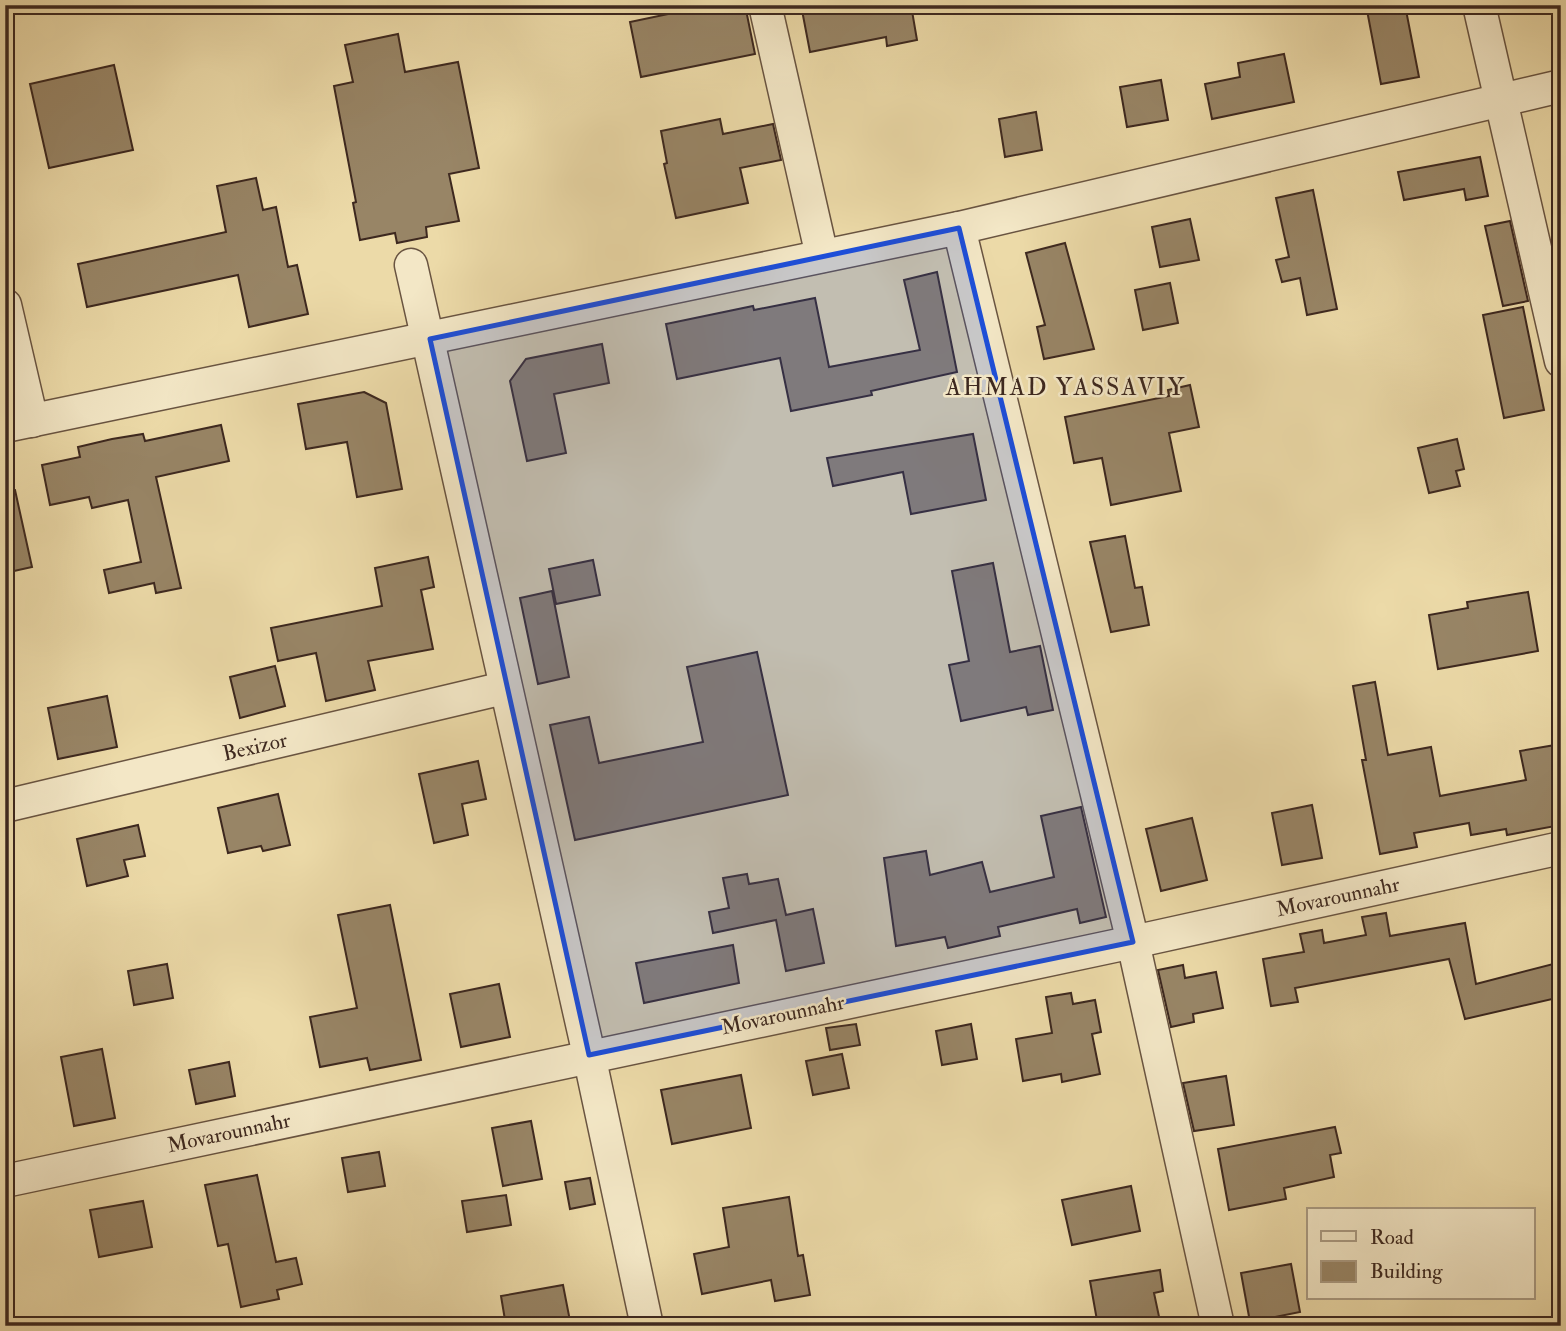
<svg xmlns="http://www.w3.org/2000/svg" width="1566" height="1331" font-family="'IM FELL Double Pica',serif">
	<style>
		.building { fill: #988566; stroke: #3d281f; stroke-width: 2 }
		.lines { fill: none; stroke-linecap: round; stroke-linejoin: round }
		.minor-casing { stroke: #695441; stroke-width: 35 }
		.minor { stroke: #f3e7c6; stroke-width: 32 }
		.marked { fill: #1d4ed8; fill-opacity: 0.2; stroke: #1d4ed8; stroke-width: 5; stroke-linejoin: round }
		.labels { text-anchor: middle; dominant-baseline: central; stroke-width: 5; stroke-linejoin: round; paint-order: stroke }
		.street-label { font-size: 21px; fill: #3d281f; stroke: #f3e7c6 }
		.quarter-label { font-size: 24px; letter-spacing: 2px; fill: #3d281f; stroke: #f3e7c6 }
	</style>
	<rect width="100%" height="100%" fill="#ecdaa8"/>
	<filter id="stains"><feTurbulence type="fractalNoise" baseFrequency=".00286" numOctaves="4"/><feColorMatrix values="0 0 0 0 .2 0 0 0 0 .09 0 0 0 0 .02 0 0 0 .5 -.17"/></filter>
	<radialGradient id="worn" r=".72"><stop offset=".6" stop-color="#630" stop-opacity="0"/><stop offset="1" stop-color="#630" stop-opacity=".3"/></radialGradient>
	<g class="building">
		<path d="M711,5H745L755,54L641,77L630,22Z"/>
		<path d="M801,5H911L917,40L887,46L886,37L810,52Z"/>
		<path d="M1366,5H1405L1419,77L1381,84Z"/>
		<path d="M398,34L405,72L458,62L479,168L449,174L459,221L426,227L427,237L397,243L395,233L360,240L353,203L356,202L334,86L353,82L345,45Z"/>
		<path d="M1284,54L1294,102L1212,119L1205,84L1240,77L1238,63Z"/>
		<path d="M114,65L133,150L49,168L30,84Z"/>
		<path d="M1161,80L1168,120L1127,127L1120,87Z"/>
		<path d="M1036,112L1042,150L1005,157L999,119Z"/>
		<path d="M720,119L723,134L773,124L781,160L740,168L748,203L676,218L664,164L667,163L661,131Z"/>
		<path d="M1480,157L1488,196L1466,200L1464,189L1404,200L1398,172Z"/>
		<path d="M256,178L263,210L276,207L288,267L297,265L308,314L249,327L238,275L87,307L78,264L226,232L217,186Z"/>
		<path d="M1313,190L1337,309L1307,315L1300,278L1282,282L1276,260L1289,257L1276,198Z"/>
		<path d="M1190,219L1199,260L1160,267L1152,227Z"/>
		<path d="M1510,221L1528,301L1503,306L1485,226Z"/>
		<path d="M1065,243L1094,349L1044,359L1037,327L1045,325L1026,253Z"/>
		<path d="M937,272L957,372L871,391L872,395L791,411L780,358L677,379L666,324L753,306L754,310L815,298L829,367L920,350L904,280Z"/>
		<path d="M1170,283L1178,323L1143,330L1135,290Z"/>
		<path d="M1523,307L1544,410L1504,418L1483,315Z"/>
		<path d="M602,344L609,383L554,394L566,453L527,461L510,381L526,359Z"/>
		<path d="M1190,385L1199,427L1169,433L1181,491L1111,505L1102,458L1074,463L1065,417L1169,396L1168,390Z"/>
		<path d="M364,392L386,403L402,489L357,497L347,442L306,449L298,404Z"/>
		<path d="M221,425L229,461L156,477L181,588L156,593L154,583L109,593L104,570L141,562L128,500L92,508L89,497L50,505L42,465L80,457L78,447L112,439L143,434L145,441Z"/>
		<path d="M973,434L986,500L911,514L903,472L833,486L827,458Z"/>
		<path d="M1457,439L1464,469L1456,471L1460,486L1429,493L1418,448Z"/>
		<path d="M15,490L32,567L5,573V491Z"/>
		<path d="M1125,536L1135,588L1142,587L1149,625L1111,632L1090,542Z"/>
		<path d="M428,557L434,587L421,590L433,649L368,661L375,690L326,701L316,653L278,661L271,628L382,606L375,568Z"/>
		<path d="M593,560L600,595L556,604L549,569Z"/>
		<path d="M993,563L1010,652L1040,646L1053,710L1028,715L1026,707L961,721L949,665L969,661L952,571Z"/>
		<path d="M552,591L569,677L538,684L520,598Z"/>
		<path d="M1528,592L1538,651L1438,669L1429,615L1468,608L1467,602Z"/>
		<path d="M757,652L788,795L575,840L550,725L589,717L599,763L703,742L687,667Z"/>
		<path d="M275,666L285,706L240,718L230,677Z"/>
		<path d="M1375,682L1388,755L1431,747L1440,796L1526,780L1520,751L1561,744V825L1507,835L1506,829L1471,835L1469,823L1414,833L1417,847L1380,854L1362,760H1366L1353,686Z"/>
		<path d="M107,696L117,747L58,759L48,708Z"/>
		<path d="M478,761L486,799L462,804L468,835L434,843L419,774Z"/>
		<path d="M278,794L290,845L263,851L261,846L228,853L218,808Z"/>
		<path d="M1312,805L1322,858L1282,865L1272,813Z"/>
		<path d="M1081,807L1106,917L1080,923L1077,909L998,927L1000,936L948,948L945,937L896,946L884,858L926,851L930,875L982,862L990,892L1054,877L1041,816Z"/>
		<path d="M1192,818L1207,880L1161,891L1146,829Z"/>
		<path d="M138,825L145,856L124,860L128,876L87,886L77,839Z"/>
		<path d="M747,874L749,884L778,879L786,915L813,909L824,963L786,971L776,920L713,933L709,912L729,908L723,878Z"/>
		<path d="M390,905L421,1060L370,1070L367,1058L320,1067L310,1017L357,1008L338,915Z"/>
		<path d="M1386,913L1390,936L1465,923L1476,984L1561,962V997L1465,1019L1449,959L1295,988L1298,1002L1271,1006L1263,959L1304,952L1300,934L1322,930L1324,943L1366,935L1362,917Z"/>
		<path d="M733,945L739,983L644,1003L636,963Z"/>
		<path d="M167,964L173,998L134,1005L128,971Z"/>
		<path d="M1183,965L1185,978L1216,972L1223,1008L1193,1014L1194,1022L1171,1027L1158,970Z"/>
		<path d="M499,984L510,1037L461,1047L450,994Z"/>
		<path d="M1071,993L1073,1004L1095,1000L1101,1032L1092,1034L1100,1074L1062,1082L1061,1074L1023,1081L1016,1039L1052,1033L1046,997Z"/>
		<path d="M856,1024L860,1045L830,1050L826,1028Z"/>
		<path d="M971,1024L977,1059L942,1065L936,1031Z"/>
		<path d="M102,1049L115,1118L74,1126L61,1057Z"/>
		<path d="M842,1054L849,1088L813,1095L806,1061Z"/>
		<path d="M229,1062L235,1096L196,1104L189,1070Z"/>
		<path d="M741,1075L751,1128L672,1144L661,1090Z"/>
		<path d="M1226,1076L1234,1125L1194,1131L1183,1083Z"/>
		<path d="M531,1121L542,1179L503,1186L492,1128Z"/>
		<path d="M1335,1127L1341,1153L1330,1155L1334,1177L1284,1188L1286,1199L1229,1210L1218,1149Z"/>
		<path d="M379,1152L385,1186L348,1192L342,1158Z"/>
		<path d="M257,1175L276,1262L296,1258L302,1284L277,1290L279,1299L241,1307L228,1244L218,1246L205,1185Z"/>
		<path d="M590,1178L595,1204L570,1209L565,1182Z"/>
		<path d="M1131,1186L1140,1231L1072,1245L1062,1200Z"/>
		<path d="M506,1195L511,1225L467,1232L462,1201Z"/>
		<path d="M789,1197L798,1256L803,1255L810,1295L775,1301L771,1280L702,1294L694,1254L729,1247L723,1208Z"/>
		<path d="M143,1201L152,1247L99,1257L90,1210Z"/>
		<path d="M1291,1264L1300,1312L1250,1322L1241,1273Z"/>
		<path d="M1160,1270L1163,1291L1154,1293L1161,1326H1098L1090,1281Z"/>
		<path d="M563,1285L571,1326H506L501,1296Z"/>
	</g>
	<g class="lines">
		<defs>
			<g id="minor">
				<path d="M765,5L822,256"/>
				<path d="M1479,5L1561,361"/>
				<path d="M959,228L1133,942L1218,1326"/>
				<path d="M411,265L589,1055L647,1326"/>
				<path d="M5,305L32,421"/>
				<path d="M5,426L959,228L1561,86"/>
				<path d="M5,806L504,688"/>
				<path d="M5,1181L1133,942L1561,848"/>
			</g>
		</defs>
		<use href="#minor" class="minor-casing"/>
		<use href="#minor" class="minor"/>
	</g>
	<path class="marked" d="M959,228L1133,942L589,1055L430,339Z"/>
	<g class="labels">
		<g class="street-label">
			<text transform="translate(255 747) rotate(-13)">Bexizor</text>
			<text transform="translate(1338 897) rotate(-12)">Movarounnahr</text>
			<text transform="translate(783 1015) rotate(-12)">Movarounnahr</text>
			<text transform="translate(229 1133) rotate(-12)">Movarounnahr</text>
		</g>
		<g class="quarter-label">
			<text x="1066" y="387">AHMAD YASSAVIY</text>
		</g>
	</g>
	<rect width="1566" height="1331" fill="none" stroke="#ecdaa8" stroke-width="28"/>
	<rect x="7" y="7" width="1552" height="1317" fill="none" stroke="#3d281f" stroke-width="3.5"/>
	<rect x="14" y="14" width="1538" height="1303" fill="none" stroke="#3d281f" stroke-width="2"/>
	<rect x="1307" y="1208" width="228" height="91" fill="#f3e7c6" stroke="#aa9b83" stroke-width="2"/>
	<rect x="1321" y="1231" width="35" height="10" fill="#f3e7c6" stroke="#aa9b83" stroke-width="2"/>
	<text x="1370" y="1244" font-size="21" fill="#3d281f">Road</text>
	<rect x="1321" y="1261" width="35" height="21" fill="#988566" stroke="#aa9b83" stroke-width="2"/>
	<text x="1370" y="1278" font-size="21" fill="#3d281f">Building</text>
	<rect width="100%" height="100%" filter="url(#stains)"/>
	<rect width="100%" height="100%" fill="url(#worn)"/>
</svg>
